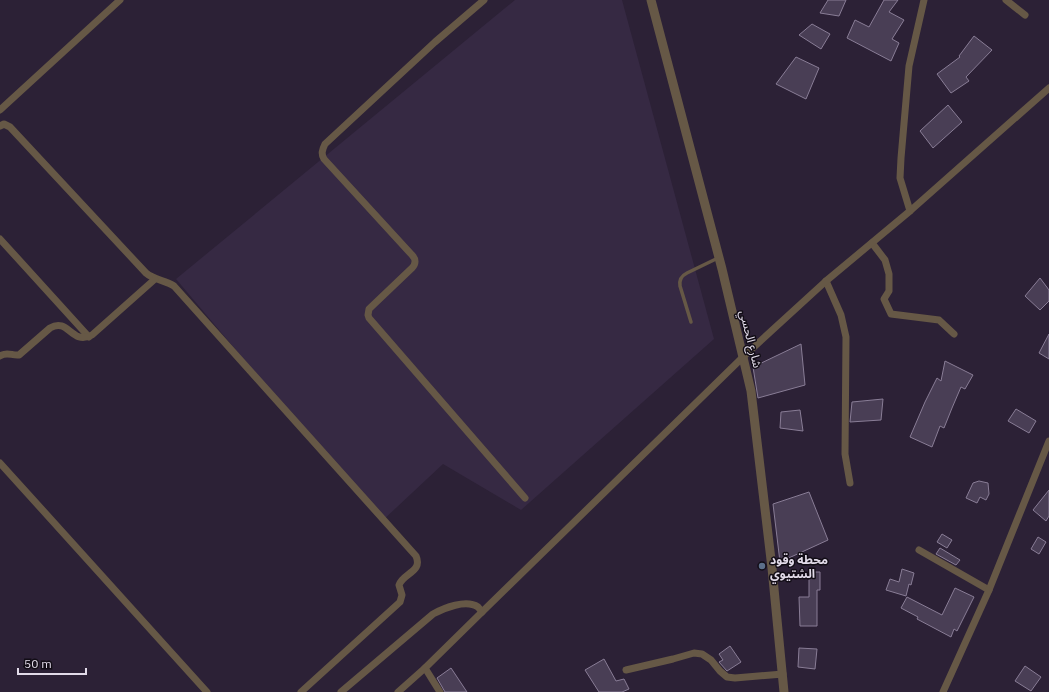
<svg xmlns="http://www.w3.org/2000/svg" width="1049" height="692" font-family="'IBM Plex Sans','Noto Sans Arabic',sans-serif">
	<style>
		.built { fill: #362943 }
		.building { fill: #493e55; stroke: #897d96 }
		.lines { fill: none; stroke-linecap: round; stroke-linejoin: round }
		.service { stroke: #665846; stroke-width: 3.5 }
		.minor { stroke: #665846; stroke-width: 7 }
		.tertiary { stroke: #665846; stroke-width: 9 }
		.service-dot { fill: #5c6f8a; stroke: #120d16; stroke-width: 1.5 }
		.labels { text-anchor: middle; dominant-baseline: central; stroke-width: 3; stroke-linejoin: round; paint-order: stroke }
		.street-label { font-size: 12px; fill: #e2dbe9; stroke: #120d16 }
		.poi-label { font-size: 12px; font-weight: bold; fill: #e2dbe9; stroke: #120d16; text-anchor: start }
	</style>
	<rect width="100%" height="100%" fill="#2c2136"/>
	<path class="built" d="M515,0H622L714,339L521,510L443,464L381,522L176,279Z"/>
	<g class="building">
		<path d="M828,0H846L839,16L820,13Z"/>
		<path d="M884,0H898L889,12L904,20L892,39L899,43L891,61L847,38L855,20L869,27Z"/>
		<path d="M812,24L830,34L821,49L799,35Z"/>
		<path d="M974,36L992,50L966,77L969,81L951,93L937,74L960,57L959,56Z"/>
		<path d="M796,57L819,68L806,99L776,84Z"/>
		<path d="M948,105L962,122L933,148L920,131Z"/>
		<path d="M1040,278L1049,290V301L1040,310L1025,296Z"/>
		<path d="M1049,334V359L1039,353Z"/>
		<path d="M801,344L805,385L758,398L753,367Z"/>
		<path d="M945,361L973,375L965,389L961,387L952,408L944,428L940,426L932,447L910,437L925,402L937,378L941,381Z"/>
		<path d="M883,399L881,420L850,422L852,402Z"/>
		<path d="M1016,409L1036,421L1029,433L1008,421Z"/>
		<path d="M800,410L803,431L780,428L781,412Z"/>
		<path d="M979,481L988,483L989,494L986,500L980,497L977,503L966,498L973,483Z"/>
		<path d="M1049,490V516L1046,521L1033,510Z"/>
		<path d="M809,492L828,540L780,562L773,504Z"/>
		<path d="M942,534L952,540L947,548L937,542Z"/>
		<path d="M1038,537L1046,542L1039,554L1031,549Z"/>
		<path d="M940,548L960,560L956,565L936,554Z"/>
		<path d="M902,569L914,573L911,585L909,584L906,596L886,590L890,579L899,582Z"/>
		<path d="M809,572H820V590H817V626H800L799,597H809Z"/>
		<path d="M955,588L974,597L957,631L954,629L951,637L917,619L918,617L901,608L907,597L942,615Z"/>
		<path d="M730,646L741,662L727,671L719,662L723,660L719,654Z"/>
		<path d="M799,648L817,649L815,669L798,667Z"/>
		<path d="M604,659L616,681L624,679L629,689L622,692H599L585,670Z"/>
		<path d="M1025,666L1041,677L1031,691L1015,681Z"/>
		<path d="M451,668L467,692H445L437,678Z"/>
	</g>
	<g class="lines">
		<path class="service" d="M691,322L680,286C679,280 681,276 687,273L718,258"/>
		<g class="minor">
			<path d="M484,0L435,42L325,144C322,150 321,154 324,159L412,255C416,259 416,264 412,268L369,309L368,315L369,318L525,498"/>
			<path d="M1006,0L1025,15"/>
			<path d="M0,110L120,0"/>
			<path d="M0,126L4,124L10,127L146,273C154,280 165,280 174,286L416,556C423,572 403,573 399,585L402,595L400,602L301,692"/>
			<path d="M910,211L900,178L901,158L909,66L924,0"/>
			<path d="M0,239L89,337"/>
			<path d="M872,243L885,260L889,274V291L884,299L891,314L939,320L954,334"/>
			<path d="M826,281L841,315L846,337L845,454L850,483"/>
			<path d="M0,356C7,351 12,356 19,355L50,328C69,317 71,346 92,335L155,279"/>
			<path d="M0,463L207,692"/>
			<path d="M919,550L989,590"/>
			<path d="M425,668L440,692"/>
			<path d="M626,670L673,659L694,653L702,654L711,660L720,671L727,677L735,678L783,674"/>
			<path d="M341,692L433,614C444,608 466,599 478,607C480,609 481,611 482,612"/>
			<path d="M398,692L425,668L482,612L743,357L826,281L910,211L1049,88"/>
			<path d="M943,692L989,590L1049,441"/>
		</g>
		<path class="tertiary" d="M651,0L722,269L751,391L772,568L784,692"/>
	</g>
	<circle class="service-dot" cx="762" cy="566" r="4"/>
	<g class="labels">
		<g class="street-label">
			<text transform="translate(751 339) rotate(76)">شارع الحسي</text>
		</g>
		<g class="poi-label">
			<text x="770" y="559">محطة وقود<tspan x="770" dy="14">الشتيوي</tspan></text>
		</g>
	</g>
	<path d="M18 668v6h68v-6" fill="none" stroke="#e2dbe9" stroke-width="2"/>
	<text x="24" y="668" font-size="12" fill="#e2dbe9" stroke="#120d16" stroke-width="3" paint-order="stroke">50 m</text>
</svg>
